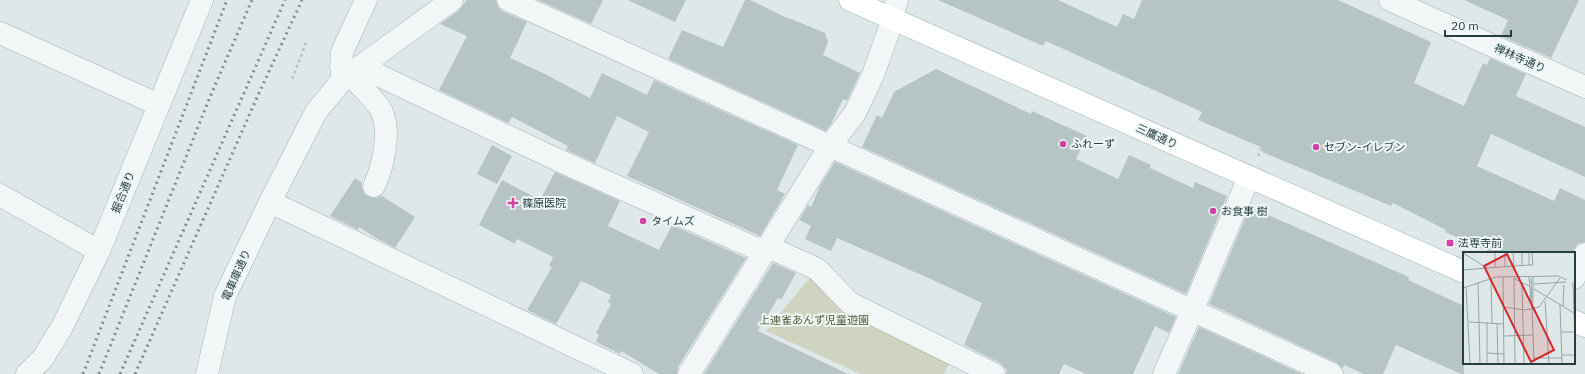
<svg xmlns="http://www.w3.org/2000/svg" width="1585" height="374" font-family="'IBM Plex Sans','Noto Sans JP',sans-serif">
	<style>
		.green { fill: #cfd3c0 }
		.building { fill: #b6c4c5 }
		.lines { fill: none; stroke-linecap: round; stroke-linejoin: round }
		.minor-casing { stroke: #a4b2b3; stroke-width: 23 }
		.major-casing { stroke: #9eb3b5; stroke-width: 23 }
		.path { stroke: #b9c2c4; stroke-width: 2.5; stroke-dasharray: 3 3; stroke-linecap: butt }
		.minor { stroke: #f2f6f7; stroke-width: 22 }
		.major { stroke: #fff; stroke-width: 22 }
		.rail { stroke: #789092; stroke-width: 3; stroke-dasharray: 2 4; stroke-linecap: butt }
		.poi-dot { fill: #d141a3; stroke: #eef6f6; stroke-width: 1.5 }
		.labels { text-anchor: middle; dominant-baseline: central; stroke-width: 4; stroke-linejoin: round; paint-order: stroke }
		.street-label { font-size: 11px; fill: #273e40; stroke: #eef6f6 }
		.poi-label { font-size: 11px; fill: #273e40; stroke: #eef6f6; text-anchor: start }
		.park-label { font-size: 11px; fill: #515c34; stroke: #eef6f6 }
		.inset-road { fill: none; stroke: #95a4a5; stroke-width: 1 }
		.view { fill: #d62828; fill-opacity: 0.15; stroke: #d62828; stroke-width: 2 }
		.inset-edge { fill: none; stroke: #273e40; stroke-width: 2 }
	</style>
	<rect width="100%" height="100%" fill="#dfe8e9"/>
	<path class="green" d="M811,276L950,362L944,374H861L766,331Z"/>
	<g class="building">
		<path d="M467,0H496L498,7L502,11L527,22L510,58L545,74L590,98L602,73L647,95L654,80L798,145L777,190L785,194L760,236L627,176L649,132L617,116L595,163L566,150L568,146L512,117L508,123L439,90L467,36L440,24L459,10Z"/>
		<path d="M538,0H603L591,24Z"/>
		<path d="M628,0H686L675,22Z"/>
		<path d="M745,0H750L789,19V18L825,33L828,42L823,55L860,73L847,101L843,99L831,124L826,131L668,59L682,30L723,47Z"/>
		<path d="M938,0H1058L1117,27L1123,14L1134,19L1142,0H1338L1431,42L1414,83L1464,106L1483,63L1487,65L1490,58L1526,74L1516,96L1585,127V177L1491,134L1477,166L1554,201L1560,188L1585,200V242L1577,244L1572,253H1492L1445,232L1446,230L1393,203L1391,206L1262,152L1263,148L1198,120L1202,112L1046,41L1043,46Z"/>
		<path d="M1464,0H1579L1551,58L1501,36L1508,20Z"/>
		<path d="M936,69L1031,114L1032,111L1087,136L1076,159L1118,179L1129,155L1151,165L1150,168L1193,188L1195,182L1227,196L1186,294L862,147L877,115L882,118L894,92Z"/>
		<path d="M492,145L512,156L497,184L477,174Z"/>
		<path d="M835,162L1176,317L1169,333L1155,326L1133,374H1086L1064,364L1059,374H1006L1007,370L1000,363L964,345L982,303L933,280L837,238L831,251L805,239L811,226L799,220L808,205L811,207L821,184Z"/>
		<path d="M555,172L620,201L608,226L659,250L672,225L746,258L678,367L677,374H659L621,351L620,354L596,342L599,335L596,333L611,304L608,302L611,295L581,281L556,324L527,310L552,267L549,266L553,257L517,239L515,244L479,225L502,180L540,200Z"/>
		<path d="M355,178L362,183V188L364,193L369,197L376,198L382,196L415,217L395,248L376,238L359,227L358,230L330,216Z"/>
		<path d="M1250,207L1409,277L1408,280L1464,306V374H1461L1396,345L1383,374H1364L1344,365L1343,368L1337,363L1209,304Z"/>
		<path d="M773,263L796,273L781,300L778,298L758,331L848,374H704Z"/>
		<path d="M1199,327L1302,374H1178Z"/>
	</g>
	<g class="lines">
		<defs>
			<g id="minor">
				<path d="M508,0L1332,374"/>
				<path d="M1390,0L1585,87"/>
				<path d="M0,33L159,105"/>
				<path d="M366,62L378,75L560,161L755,248L775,250L817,269L850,303L994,374"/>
				<path d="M350,74C357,82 379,104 382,112C391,133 383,167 374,186"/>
				<path d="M343,79L341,67L342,52L366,0"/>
				<path d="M0,195L99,251"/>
				<path d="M270,202L632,374"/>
				<path d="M1574,278L1585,254"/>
				<path d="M27,374L43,358L62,327L99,251L202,0"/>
				<path d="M207,374L225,296L270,202L316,112L343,79L452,0"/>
				<path d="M689,374L830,146L855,113L873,75L889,30L897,0"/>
				<path d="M1164,374L1196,302L1249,177"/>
			</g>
			<g id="major">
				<path d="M850,0L1464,272"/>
				<path d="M1574,321L1585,326"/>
			</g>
		</defs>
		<use href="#minor" class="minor-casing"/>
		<use href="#major" class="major-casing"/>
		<g class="path">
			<path d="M292,79L306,43"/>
			<path d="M1258,156L1322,0"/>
		</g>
		<use href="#minor" class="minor"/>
		<use href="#major" class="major"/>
		<g class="rail">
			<path d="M83,374L227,0"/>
			<path d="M99,374L210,97L252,0"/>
			<path d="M120,374L285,0"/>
			<path d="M135,374L259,93L302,0"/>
		</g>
	</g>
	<g class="poi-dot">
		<circle cx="1063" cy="144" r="4"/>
		<circle cx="1316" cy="147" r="4"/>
		<path d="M511 197h4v4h4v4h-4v4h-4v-4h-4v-4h4z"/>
		<circle cx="1213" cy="211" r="4"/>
		<circle cx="643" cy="221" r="4"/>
		<rect x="1446" y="239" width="8" height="8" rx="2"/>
	</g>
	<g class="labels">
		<g class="street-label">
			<text transform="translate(1520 58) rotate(24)">禅林寺通り</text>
			<text transform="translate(1157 136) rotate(24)">三鷹通り</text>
			<text transform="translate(123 192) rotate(-68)">掘合通り</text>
			<text transform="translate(236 275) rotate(-66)">電車庫通り</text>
		</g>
		<g class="poi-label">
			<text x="1071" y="144">ふれーず</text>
			<text x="1324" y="147">セブン-イレブン</text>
			<text x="522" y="203">篠原医院</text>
			<text x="1221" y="211">お食事 樹</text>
			<text x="651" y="221">タイムズ</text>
			<text x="1458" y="243">法専寺前</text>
		</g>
		<g class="park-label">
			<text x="814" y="320">上連雀あんず児童遊園</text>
		</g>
	</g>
	<g transform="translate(1463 252)">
		<rect width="112" height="112" fill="#dfe8e9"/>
		<path class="inset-road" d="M42,0V15M50,0L51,15M59,0V14M66,0V13M0,1L24,16L66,13M66,13H70L69,0M32,16V0M0,18L24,16M66,24L68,51M40,25L41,112M28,26L29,71M50,26L66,34M51,26L52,112M68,26L71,112M15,30L17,112M110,30L112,91M59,31L61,112M71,32L103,30M3,35L7,112M0,36L33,25L95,24L104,28M71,37L111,61M82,49L86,112M70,51V25M97,53L99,112M100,54L101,33M40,55L62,58L76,55L97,26M6,70L40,72M24,70V112M34,71L35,112M98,80H112M41,84L70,83M24,101L41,102M99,103H112M71,106H99"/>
		<path class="view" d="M44,2L91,98L68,110L21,14Z"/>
		<rect width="112" height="112" class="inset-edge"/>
	</g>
	<path d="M1445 30v6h66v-6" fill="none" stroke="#273e40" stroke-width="2"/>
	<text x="1451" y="30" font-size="12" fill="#273e40" stroke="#eef6f6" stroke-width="3" paint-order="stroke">20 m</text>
</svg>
